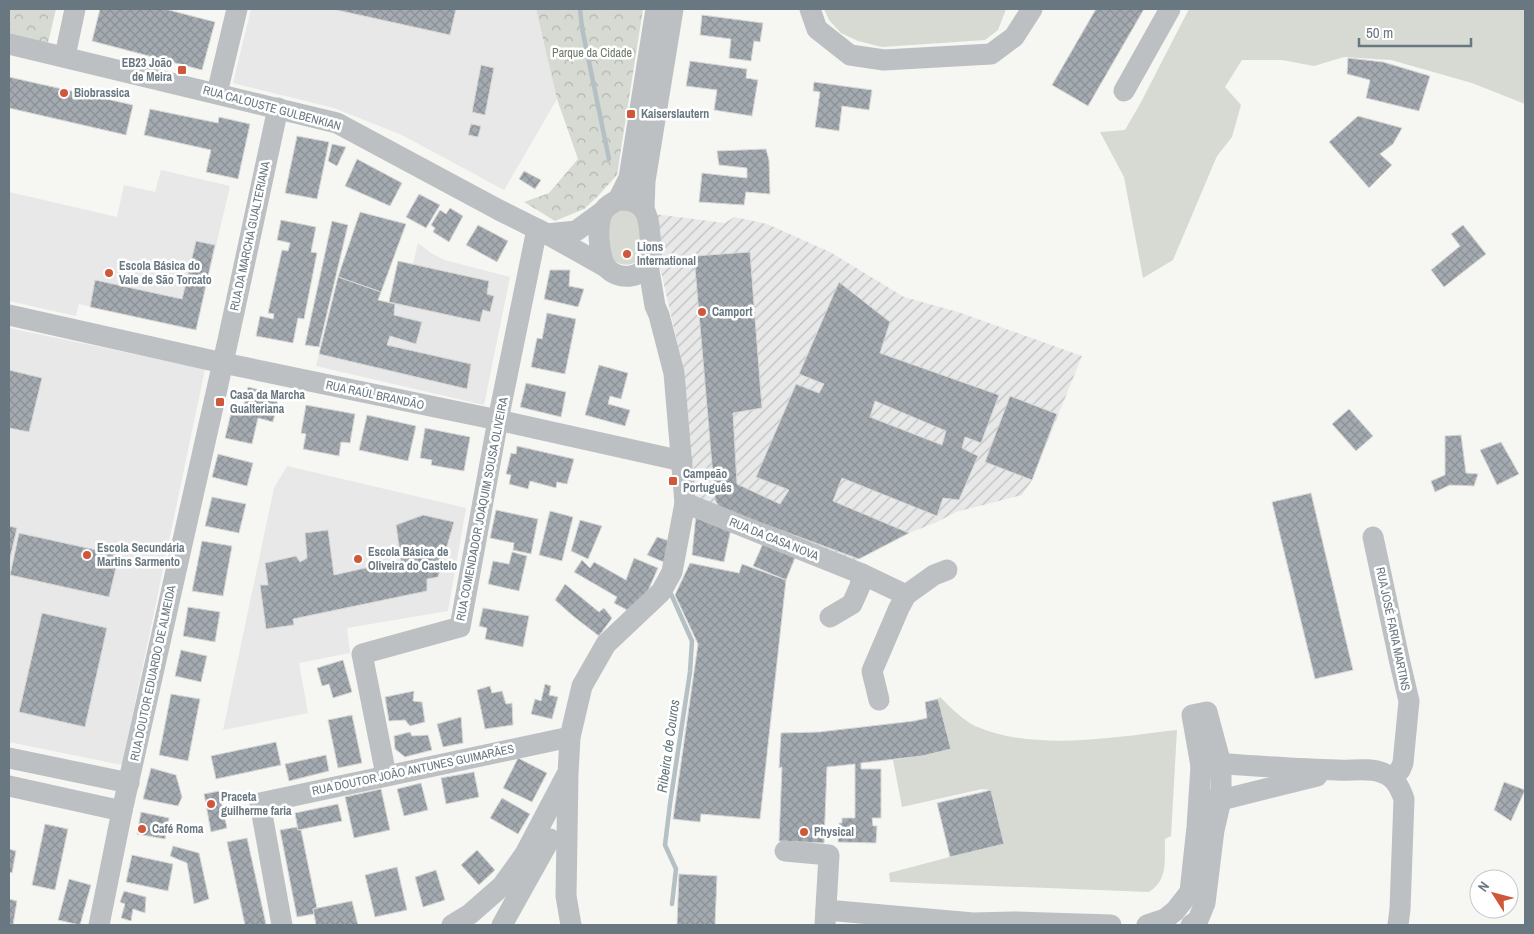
<svg xmlns="http://www.w3.org/2000/svg" width="1534" height="934" font-family="'Archivo Narrow',sans-serif">
	<style>
		.built { fill: #e7e8e7 }
		.industrial { fill: url(#industrial-furrows) }
		.grass { fill: #d6dad3 }
		.park { fill: url(#park-crowns) }
		.lines { fill: none; stroke-linecap: round; stroke-linejoin: round }
		.stream { stroke: #b4c0c3; stroke-width: 4.5 }
		.building { fill: url(#building-cross-hatch); stroke: #d8d8d6; fill-rule: evenodd }
		.minor { stroke: #bcc0c3; stroke-width: 21 }
		.poi-dot { fill: #cf583b; stroke: #fff; stroke-width: 2 }
		.labels { text-anchor: middle; dominant-baseline: central; stroke-width: 5; stroke-linejoin: round; paint-order: stroke }
		.park-label { font-size: 12px; fill: #6b7967; stroke: #fff }
		.poi-label { font-size: 12px; font-weight: bold; fill: #697781; stroke: #fff; text-anchor: start }
		.street-label { font-size: 12px; fill: #697781; stroke: #fff }
		.water-label { font-size: 14px; font-style: italic; fill: #64777d; stroke: #fff }
	</style>
	<defs>
		<pattern id="industrial-furrows" width="10" height="10" patternUnits="userSpaceOnUse" patternTransform="scale(1.25)"><rect width="10" height="10" fill="#e7e8e7"/><path d="M-1 1l2-2M0 10L10 0M9 11l2-2" fill="none" stroke="#bfc1c1"/></pattern>
		<pattern id="park-crowns" width="20" height="18" patternUnits="userSpaceOnUse" patternTransform="scale(1.25)"><rect width="20" height="18" fill="#d6dad3"/><path d="M2 6a3 3 0 1 1 6 0M12 15a3 3 0 1 1 6 0" fill="none" stroke="#b2b6b1"/></pattern>
		<pattern id="building-cross-hatch" width="8" height="8" patternUnits="userSpaceOnUse" patternTransform="scale(1.25)"><rect width="8" height="8" fill="#a4abb0"/><path d="M0 0l8 8M0 8l8-8" fill="none" stroke="#8a9095"/></pattern>
	</defs>
	<rect width="100%" height="100%" fill="#f6f6f3"/>
	<g class="built">
		<path d="M251,9H536L557,99L504,190L402,135L334,108L233,83Z"/>
		<path d="M161,170L230,186L196,330L79,304L76,316L9,301V192L117,217L124,185L155,192Z"/>
		<path d="M418,243L431,253L444,260L510,277L484,405L316,366L338,277L381,292L378,300L389,302L398,261L413,264Z"/>
		<path d="M9,328L205,369L122,765L9,742Z"/>
		<path d="M287,466L466,508L448,611L347,628L350,653L299,663L308,713L223,730L274,488Z"/>
	</g>
	<path class="industrial" d="M654,214L725,223L734,217L767,224L830,252L904,297L958,312L1082,356L1032,480L1022,495L956,512L937,522L909,533L850,563L702,506L694,495L684,372L657,254Z"/>
	<g class="grass">
		<path d="M824,9H1006L998,30L985,40L882,47L858,41L841,33L829,20Z"/>
		<path d="M1189,9H1525V104L1472,83L1391,60L1344,57L1314,66L1282,60H1242L1225,87L1241,105L1232,137L1217,156L1173,260L1143,278L1124,177L1100,132L1125,130L1140,104Z"/>
		<path d="M619,207L636,213C638,221 646,240 644,248C641,266 624,269 611,259L608,215Z"/>
		<path d="M940,697C950,707 962,719 975,726C1034,752 1115,737 1177,730L1171,836L1165,839C1164,860 1169,879 1149,892L890,882L889,873L1003,843L991,790L982,789L902,807L893,760L922,756L951,749L938,699Z"/>
	</g>
	<g class="park">
		<path d="M9,9H56L48,43L9,34Z"/>
		<path d="M536,9H643L617,175L597,197L584,209L555,221L524,202L549,193L578,159L557,99Z"/>
	</g>
	<g class="lines">
		<g class="stream">
			<path d="M580,9L582,28L609,159"/>
			<path d="M671,594L692,641L690,672L670,804L665,845L676,869L672,904"/>
		</g>
	</g>
	<g class="building">
		<path d="M100,9H165L215,22L202,70L92,41Z"/>
		<path d="M332,9H456L450,35Z"/>
		<path d="M1096,9H1144L1088,106L1052,85Z"/>
		<path d="M702,15L763,23L760,42L754,41L751,61L729,58L731,39L700,35Z"/>
		<path d="M1348,58L1383,62L1430,76L1419,111L1366,98L1370,80L1347,74Z"/>
		<path d="M690,61L747,69L746,78L758,80L752,116L714,110L717,90L686,86Z"/>
		<path d="M481,65L494,68L485,115L472,112Z"/>
		<path d="M9,77L133,105L126,135L9,108Z"/>
		<path d="M814,82L872,90L869,110L842,106L839,131L815,127L820,92L813,91Z"/>
		<path d="M150,109L218,123L219,117L250,124L238,179L206,172L211,150L144,135Z"/>
		<path d="M1358,116L1402,128L1393,144L1380,154L1392,165L1369,188L1329,142Z"/>
		<path d="M471,124L481,126L478,137L468,135Z"/>
		<path d="M297,136L329,142L317,199L285,193Z"/>
		<path d="M332,144L346,147L337,166L328,161Z"/>
		<path d="M766,149L769,160L770,194L746,192L744,205L699,202L702,173L747,178V168L719,165L717,151Z"/>
		<path d="M357,159L402,183L390,206L345,186Z"/>
		<path d="M524,171L541,180L535,189L519,179Z"/>
		<path d="M419,194L440,205L426,228L406,217Z"/>
		<path d="M450,208L463,216L449,242L433,232L435,228L431,225L440,210L446,214Z"/>
		<path d="M360,212L406,224L381,292L338,277Z"/>
		<path d="M281,220L316,227L311,252L317,253L304,319L298,318L293,343L256,336L260,316L273,319L274,314L268,313L282,250L288,251L290,243L277,240Z"/>
		<path d="M332,221L348,225L319,347L305,345Z"/>
		<path d="M478,225L508,241L497,262L466,245Z"/>
		<path d="M1463,225L1486,254L1444,287L1431,270L1460,246L1451,234Z"/>
		<path d="M196,241L215,245L196,330L90,307L95,280L182,299Z"/>
		<path d="M750,252L762,408L733,413L737,484L780,504L789,490L756,477L796,384L819,393L824,384L799,374L839,282L890,322L880,353L999,395L981,443L965,437L962,448L978,456L959,500L943,498L937,516L842,478L833,501L909,533L859,559L720,508L715,500L694,256ZM875,401L946,431L942,445L870,417Z"/>
		<path d="M398,261L489,281L487,294L494,296L490,312L483,310L480,322L389,302Z"/>
		<path d="M550,270H570L569,286L584,289L578,307L544,299Z"/>
		<path d="M338,277L381,292L378,300L395,304L394,315L422,322L416,344L390,336L387,345L471,364L467,389L319,354Z"/>
		<path d="M547,313L576,319L565,374L531,367L537,338L542,339Z"/>
		<path d="M599,365L628,373L621,399L610,396L608,404L630,410L625,426L585,415Z"/>
		<path d="M9,370L42,378L29,432L9,428Z"/>
		<path d="M526,383L566,392L561,417L520,407Z"/>
		<path d="M248,387L279,395L273,422L258,418L252,444L225,438L232,409L242,412Z"/>
		<path d="M1010,396L1057,414L1032,480L985,462Z"/>
		<path d="M306,405L355,414L350,443L341,442L339,456L303,449L306,434L301,433Z"/>
		<path d="M1349,409L1373,436L1356,451L1332,424Z"/>
		<path d="M367,415L416,426L408,461L359,450Z"/>
		<path d="M425,428L470,437L464,471L431,465L432,460L420,458Z"/>
		<path d="M1461,435L1466,473L1478,474L1474,486L1450,485L1435,492L1431,481L1445,475V436Z"/>
		<path d="M1501,442L1519,474L1497,485L1480,450Z"/>
		<path d="M517,446L574,459L567,484L557,482L556,488L530,481L528,489L509,484L511,475L506,474L511,453L516,454Z"/>
		<path d="M218,454L253,463L247,486L212,477Z"/>
		<path d="M1311,493L1353,670L1315,679L1272,502Z"/>
		<path d="M212,497L246,504L239,533L205,526Z"/>
		<path d="M496,510L538,519L531,554L513,550L514,543L490,538Z"/>
		<path d="M550,511L573,517L562,561L539,555Z"/>
		<path d="M696,514L732,524L724,562L692,555Z"/>
		<path d="M423,515L454,522L438,577L427,579V591L293,619L294,625L266,629L260,585H268L265,563L296,556L300,562L307,558L305,533L328,530L334,575L401,560L396,525Z"/>
		<path d="M580,520L602,526L588,559L571,551Z"/>
		<path d="M9,526L17,528L9,563Z"/>
		<path d="M19,533L119,555L109,597L10,575Z"/>
		<path d="M657,537L676,543L666,563L647,555Z"/>
		<path d="M765,539L797,553L786,580L753,566Z"/>
		<path d="M202,541L232,546L223,596L192,591Z"/>
		<path d="M512,552L527,556L519,591L488,584L493,561L509,564Z"/>
		<path d="M634,558L658,568L647,593L627,610L614,603L617,597L574,572L582,560L590,568L594,562L626,580Z"/>
		<path d="M690,563L739,573L742,564L786,580L760,819L701,814L700,822L673,819L698,644L675,595Z"/>
		<path d="M565,584L599,612L604,608L612,618L599,636L573,616L555,600Z"/>
		<path d="M188,607L220,612L215,642L183,636Z"/>
		<path d="M483,608L529,616L523,647L485,639L487,628L479,626Z"/>
		<path d="M42,613L107,628L85,727L19,712Z"/>
		<path d="M181,650L207,656L201,682L175,676Z"/>
		<path d="M343,660L352,692L333,698L329,684L322,686L317,668Z"/>
		<path d="M545,684L551,686L549,695L558,697L552,719L531,714L535,699L541,701Z"/>
		<path d="M490,686L492,693L502,691L506,704L512,703L513,725L485,729L477,690Z"/>
		<path d="M414,691L413,701L422,702L425,722L410,726L405,720L389,721L385,697Z"/>
		<path d="M171,694L200,699L188,761L159,755Z"/>
		<path d="M938,699L951,749L922,756L861,763V769H881V818H872L873,826H877L876,843L838,842L839,823H842V818H855V764L827,767L824,843L779,841L782,767L779,768L781,733L819,732L914,721L927,718L925,702Z"/>
		<path d="M352,715L362,763L338,768L328,720Z"/>
		<path d="M461,717L463,743L443,747L437,724Z"/>
		<path d="M410,732L412,736L428,735L432,750L405,757L395,749L394,736Z"/>
		<path d="M276,742L281,765L216,779L211,756Z"/>
		<path d="M326,755L329,771L289,781L285,764Z"/>
		<path d="M518,758L547,773L532,802L503,788Z"/>
		<path d="M151,768L176,775L182,797L178,806L143,799Z"/>
		<path d="M474,772L479,797L446,804L441,778Z"/>
		<path d="M1504,782L1525,790L1511,821L1494,810Z"/>
		<path d="M421,783L428,810L404,816L397,789Z"/>
		<path d="M381,789L390,830L354,838L345,797Z"/>
		<path d="M991,790L1004,844L950,857L937,803Z"/>
		<path d="M219,791L227,828L211,832L204,794Z"/>
		<path d="M502,798L530,814L518,834L490,818Z"/>
		<path d="M338,804L342,821L298,830L295,813Z"/>
		<path d="M141,812L169,818L165,839L137,834Z"/>
		<path d="M45,824L68,829L55,890L32,885Z"/>
		<path d="M297,827L298,830H301L317,908L313,909L314,914L297,917L280,830Z"/>
		<path d="M247,838L266,924L259,925H245L227,842Z"/>
		<path d="M173,846L199,853L209,899L194,904L187,863L170,856Z"/>
		<path d="M9,849L16,851L12,873L9,872Z"/>
		<path d="M477,850L495,870L479,885L461,865Z"/>
		<path d="M132,855L173,864L168,891L126,882Z"/>
		<path d="M397,867L407,910L375,917L365,875Z"/>
		<path d="M436,870L445,900L423,907L415,877Z"/>
		<path d="M679,874L717,876L715,925H677Z"/>
		<path d="M69,879L91,885L80,925L58,920Z"/>
		<path d="M124,891L146,897L145,913L133,909L131,921L121,918L125,904L120,902Z"/>
		<path d="M9,899L17,901L13,925H9Z"/>
		<path d="M352,901L358,925H316L313,909Z"/>
	</g>
	<g class="lines">
		<g class="minor">
			<path d="M810,9L817,29L850,55L884,60L991,54L1014,37L1032,9"/>
			<path d="M9,44L337,123L499,210L547,234L606,267"/>
			<path d="M65,56L75,9"/>
			<path d="M1124,91L1170,9"/>
			<path d="M217,93L237,9"/>
			<path d="M618,200C644,199 649,213 650,236C651,245 653,255 649,263C641,279 618,281 606,267C599,258 596,222 603,212C606,206 612,203 618,200Z"/>
			<path d="M618,200L629,178L656,9"/>
			<path d="M644,210L645,181L673,9"/>
			<path d="M547,234L576,231L602,212"/>
			<path d="M9,315L223,363L498,420L682,461"/>
			<path d="M685,503L862,574L860,586L852,604L830,617"/>
			<path d="M1373,537L1400,663L1409,701L1403,763L1400,770L1392,778"/>
			<path d="M862,574L906,595L934,575L947,570"/>
			<path d="M879,700L872,671L899,608L906,595"/>
			<path d="M9,758L129,783"/>
			<path d="M386,775L362,654L460,627L498,420L537,229"/>
			<path d="M9,786L122,811"/>
			<path d="M1207,799L1221,800L1317,776"/>
			<path d="M785,851L829,855L825,925"/>
			<path d="M826,910L973,923L1014,922L1111,925"/>
			<path d="M99,925L122,811L228,340L278,108"/>
			<path d="M282,925L260,803L570,737"/>
			<path d="M452,925L470,914L502,886L525,854L566,776"/>
			<path d="M502,925L550,839"/>
			<path d="M571,925L566,896L568,774L570,737L582,686L606,644L661,592L672,572L685,503L674,373L659,315L655,306L648,264"/>
			<path d="M1147,925L1165,919L1175,911L1190,892L1197,827L1201,766L1214,763C1255,766 1296,769 1337,770C1351,771 1369,767 1383,773C1395,777 1400,788 1404,799L1400,909L1398,925"/>
			<path d="M1191,925L1198,920L1205,903L1214,830L1221,800V764L1207,712L1192,715L1201,766"/>
		</g>
	</g>
	<g class="poi-dot">
		<rect x="177" y="65" width="10" height="10" rx="2.5"/>
		<circle cx="64" cy="93" r="5"/>
		<rect x="626" y="109" width="10" height="10" rx="2.5"/>
		<circle cx="627" cy="254" r="5"/>
		<circle cx="109" cy="273" r="5"/>
		<circle cx="702" cy="312" r="5"/>
		<rect x="215" y="397" width="10" height="10" rx="2.5"/>
		<rect x="668" y="476" width="10" height="10" rx="2.5"/>
		<circle cx="87" cy="555" r="5"/>
		<circle cx="358" cy="559" r="5"/>
		<circle cx="211" cy="804" r="5"/>
		<circle cx="142" cy="829" r="5"/>
		<circle cx="804" cy="832" r="5"/>
	</g>
	<g class="labels">
		<g class="park-label">
			<text x="592" y="53">Parque da Cidade</text>
		</g>
		<g class="poi-label">
			<text x="172" y="63" text-anchor="end">EB23 João<tspan x="172" dy="14">de Meira</tspan></text>
			<text x="74" y="93">Biobrassica</text>
			<text x="641" y="114">Kaiserslautern</text>
			<text x="637" y="247">Lions<tspan x="637" dy="14">International</tspan></text>
			<text x="119" y="266">Escola Básica do<tspan x="119" dy="14">Vale de São Torcato</tspan></text>
			<text x="712" y="312">Camport</text>
			<text x="230" y="395">Casa da Marcha<tspan x="230" dy="14">Gualteriana</tspan></text>
			<text x="683" y="474">Campeão<tspan x="683" dy="14">Português</tspan></text>
			<text x="97" y="548">Escola Secundária<tspan x="97" dy="14">Martins Sarmento</tspan></text>
			<text x="368" y="552">Escola Básica de<tspan x="368" dy="14">Oliveira do Castelo</tspan></text>
			<text x="221" y="797">Praceta<tspan x="221" dy="14">guilherme faria</tspan></text>
			<text x="152" y="829">Café Roma</text>
			<text x="814" y="832">Physical</text>
		</g>
		<g class="street-label">
			<text transform="translate(272 108) rotate(15)">RUA CALOUSTE GULBENKIAN</text>
			<text transform="translate(250 236) rotate(-78)">RUA DA MARCHA GUALTERIANA</text>
			<text transform="translate(375 395) rotate(12)">RUA RAÚL BRANDÃO</text>
			<text transform="translate(482 509) rotate(-79)">RUA COMENDADOR JOAQUIM SOUSA OLIVEIRA</text>
			<text transform="translate(774 539) rotate(22)">RUA DA CASA NOVA</text>
			<text transform="translate(1393 629) rotate(78)">RUA JOSÉ FARIA MARTINS</text>
			<text transform="translate(153 673) rotate(-78)">RUA DOUTOR EDUARDO DE ALMEIDA</text>
			<text transform="translate(413 770) rotate(-12)">RUA DOUTOR JOÃO ANTUNES GUIMARÃES</text>
		</g>
		<g class="water-label">
			<text transform="translate(668 746) rotate(-82)">Ribeira de Couros</text>
		</g>
	</g>
	<rect width="1534" height="934" fill="none" stroke="#697781" stroke-width="20"/>
	<g transform="translate(1494 894) rotate(306)"><circle r="24" fill="#ffffff" stroke="#c3c9cd"/>
	<path d="M0-4L9 19L0 12L-9 19Z" fill="#cf583b"/>
	<text y="-8" font-size="14" font-weight="bold" text-anchor="middle" fill="#697781">N</text>
	</g>
	<path d="M1359 38v8h112v-8" fill="none" stroke="#697781" stroke-width="2.5"/>
	<text x="1366" y="38" font-size="15" fill="#697781" stroke="#ffffff" stroke-width="4" paint-order="stroke">50 m</text>
</svg>
